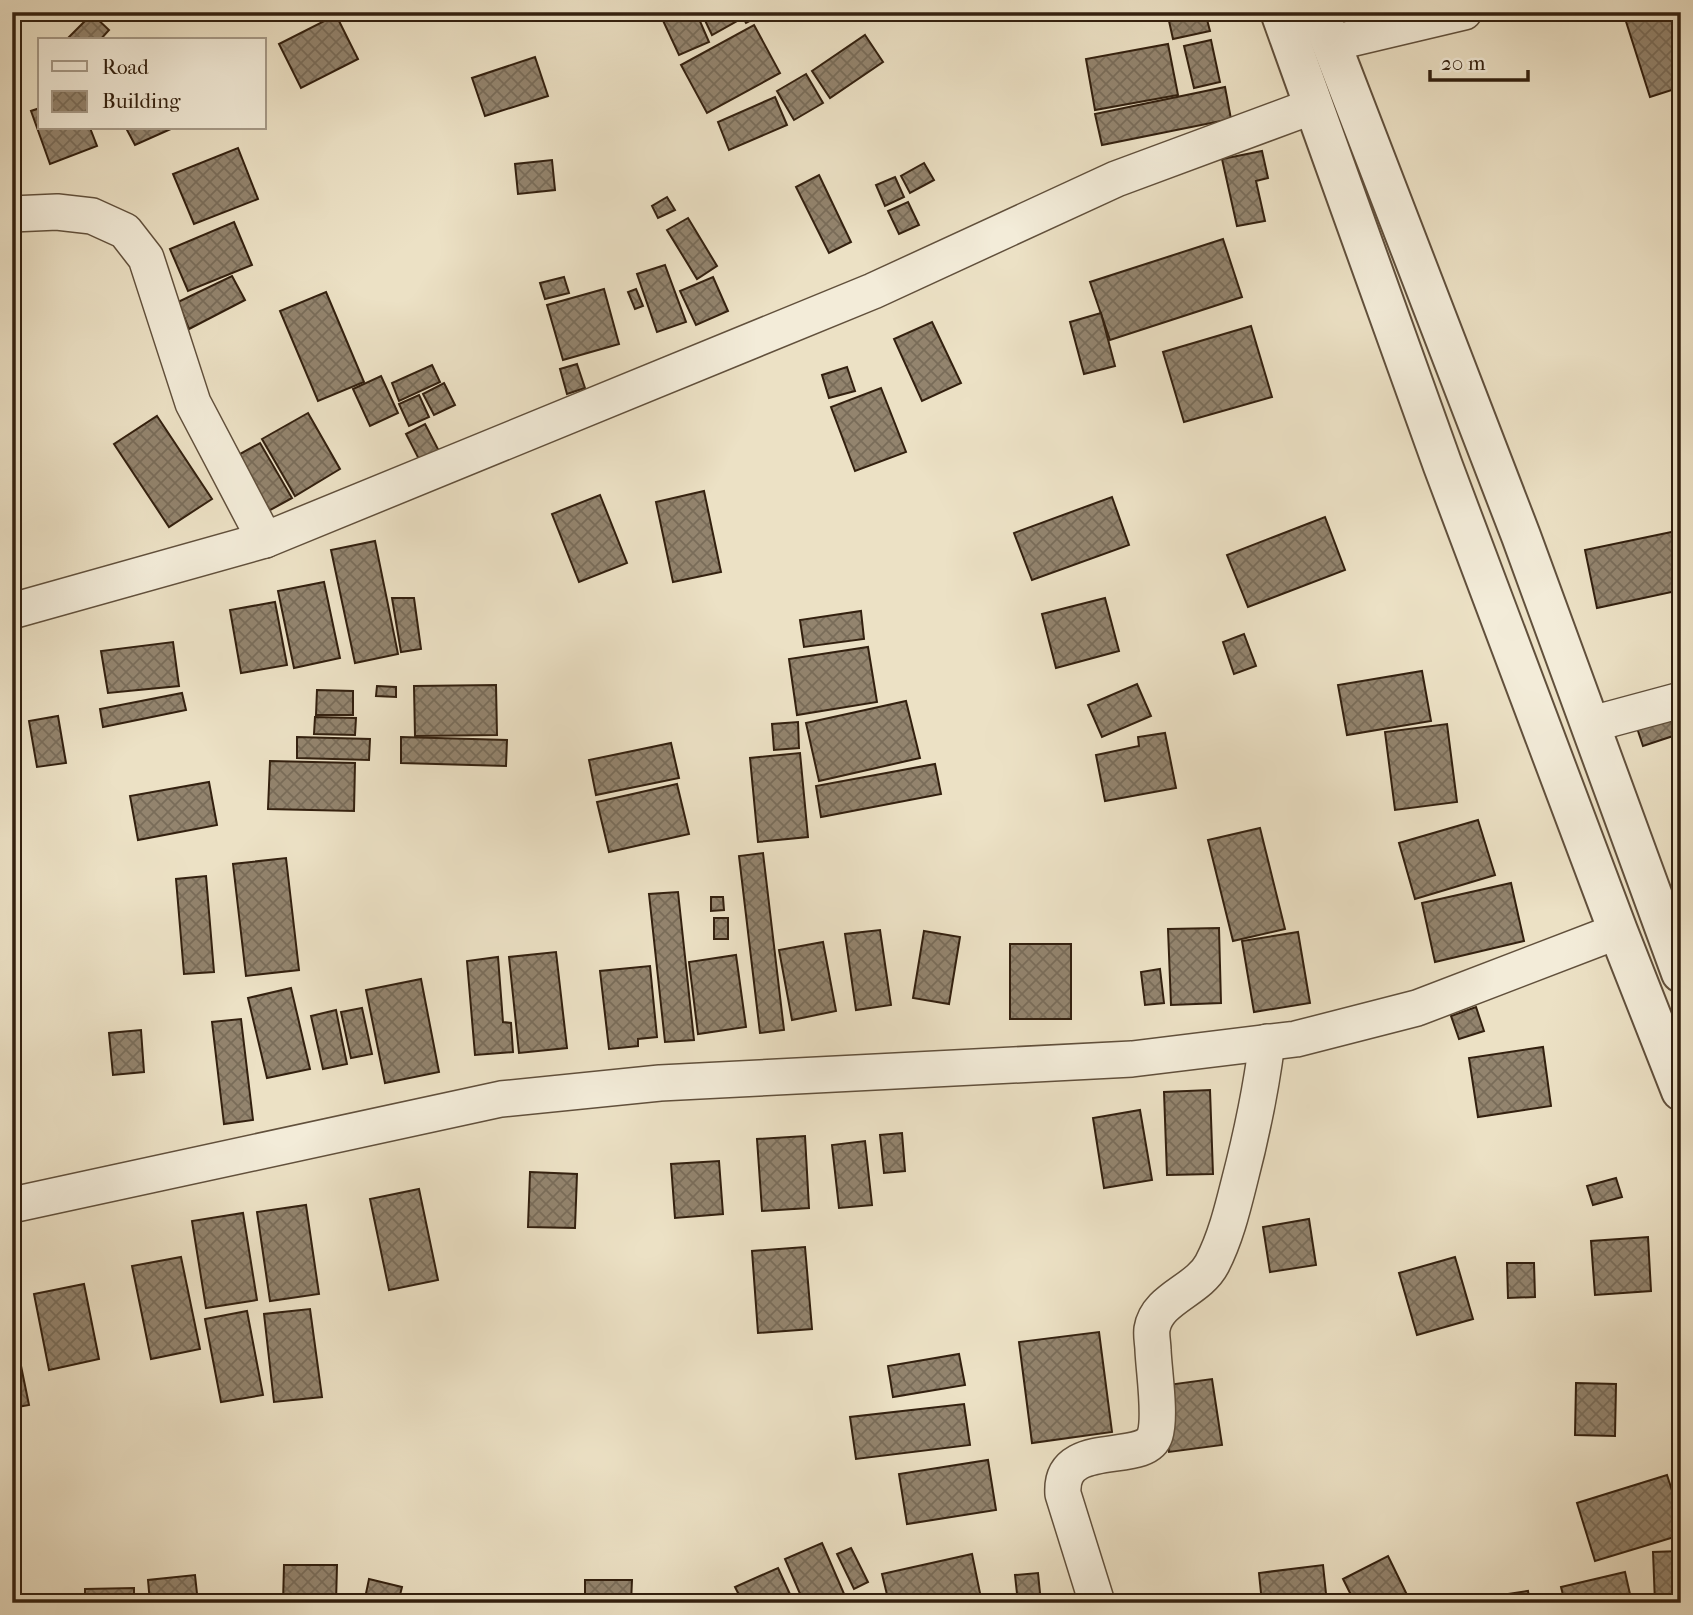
<svg xmlns="http://www.w3.org/2000/svg" width="1693" height="1615" font-family="'IM FELL French Canon',serif">
<style>
.building{fill:url(#building-cross-hatch);stroke:#33200f;stroke-width:2}
.lines{fill:none;stroke-linecap:round;stroke-linejoin:round}
.minor-casing{stroke:#61503c;stroke-width:38}
.tertiary-casing{stroke:#61503c;stroke-width:42}
.minor{stroke:#f3ecd9;stroke-width:35}
.tertiary{stroke:#f3ecd9;stroke-width:38}
</style>
<defs>
<pattern id="building-cross-hatch" width="8" height="8" patternUnits="userSpaceOnUse" patternTransform="scale(1.75)"><rect width="8" height="8" fill="#93846e"/><path d="M0 0l8 8M0 8l8-8" fill="none" stroke="#796c59"/></pattern>
</defs>
<rect width="100%" height="100%" fill="#ece1c5"/>
<filter id="stains"><feTurbulence type="fractalNoise" baseFrequency=".00286" numOctaves="4"/><feColorMatrix values="0 0 0 0 .2 0 0 0 0 .09 0 0 0 0 .02 0 0 0 .5 -.17"/></filter>
<radialGradient id="worn" r=".72"><stop offset=".6" stop-color="#630" stop-opacity="0"/><stop offset="1" stop-color="#630" stop-opacity=".3"/></radialGradient>
<g class="building">
<path d="M 659,12 L 696,12 L 709,42 L 679,55 Z"/>
<path d="M 701,12 L 733,12 L 737,21 L 712,35 Z"/>
<path d="M 740,12 L 767,12 L 746,23 Z"/>
<path d="M 1167,12 L 1205,12 L 1210,31 L 1173,39 Z"/>
<path d="M 1623,12 L 1681,12 L 1681,87 L 1650,97 Z"/>
<path d="M 92,14 L 109,30 L 100,40 L 72,40 L 69,37 Z"/>
<path d="M 336,15 L 358,59 L 301,88 L 279,44 Z"/>
<path d="M 754,25 L 780,73 L 707,113 L 681,65 Z"/>
<path d="M 865,35 L 883,62 L 830,98 L 812,71 Z"/>
<path d="M 1211,40 L 1220,82 L 1194,88 L 1184,46 Z"/>
<path d="M 1168,44 L 1178,95 L 1095,110 L 1086,59 Z"/>
<path d="M 535,57 L 548,96 L 485,116 L 472,78 Z"/>
<path d="M 806,74 L 823,103 L 794,120 L 777,91 Z"/>
<path d="M 1225,87 L 1231,119 L 1102,145 L 1095,114 Z"/>
<path d="M 775,97 L 787,125 L 729,150 L 718,122 Z"/>
<path d="M 40,108 L 40,128 L 90,128 L 97,146 L 50,164 L 31,111 Z"/>
<path d="M 126,128 L 173,128 L 135,145 Z"/>
<path d="M 238,148 L 258,199 L 194,224 L 173,174 Z"/>
<path d="M 1262,151 L 1268,178 L 1256,181 L 1265,221 L 1237,226 L 1222,159 Z"/>
<path d="M 552,160 L 555,190 L 518,194 L 515,164 Z"/>
<path d="M 924,163 L 934,180 L 910,193 L 901,176 Z"/>
<path d="M 819,175 L 851,242 L 829,253 L 796,187 Z"/>
<path d="M 895,177 L 904,197 L 885,206 L 876,185 Z"/>
<path d="M 667,197 L 675,210 L 658,218 L 652,206 Z"/>
<path d="M 908,202 L 919,225 L 899,234 L 888,211 Z"/>
<path d="M 688,218 L 717,266 L 697,279 L 667,230 Z"/>
<path d="M 234,222 L 252,265 L 188,291 L 170,249 Z"/>
<path d="M 1223,239 L 1242,297 L 1110,340 L 1090,282 Z"/>
<path d="M 665,265 L 686,322 L 657,332 L 637,274 Z"/>
<path d="M 232,276 L 245,300 L 189,329 L 178,302 Z"/>
<path d="M 564,277 L 569,293 L 545,299 L 540,283 Z"/>
<path d="M 713,277 L 728,311 L 696,325 L 680,291 Z"/>
<path d="M 604,289 L 619,344 L 563,360 L 547,305 Z"/>
<path d="M 636,289 L 643,306 L 635,309 L 628,292 Z"/>
<path d="M 326,292 L 364,382 L 318,401 L 280,311 Z"/>
<path d="M 1101,313 L 1115,366 L 1084,374 L 1070,322 Z"/>
<path d="M 932,322 L 961,383 L 922,401 L 894,339 Z"/>
<path d="M 1251,326 L 1272,397 L 1184,422 L 1163,352 Z"/>
<path d="M 577,364 L 585,388 L 567,394 L 560,369 Z"/>
<path d="M 432,365 L 440,382 L 399,401 L 392,383 Z"/>
<path d="M 847,367 L 855,391 L 829,398 L 822,375 Z"/>
<path d="M 381,376 L 398,413 L 370,426 L 353,389 Z"/>
<path d="M 444,383 L 455,405 L 434,415 L 423,394 Z"/>
<path d="M 881,388 L 906,452 L 855,471 L 831,407 Z"/>
<path d="M 419,395 L 429,417 L 409,426 L 399,404 Z"/>
<path d="M 308,413 L 340,469 L 295,496 L 262,439 Z"/>
<path d="M 157,416 L 212,499 L 169,527 L 114,444 Z"/>
<path d="M 425,424 L 442,457 L 423,467 L 406,434 Z"/>
<path d="M 260,443 L 292,498 L 263,514 L 231,459 Z"/>
<path d="M 704,491 L 721,572 L 673,582 L 656,502 Z"/>
<path d="M 600,495 L 627,563 L 579,582 L 552,514 Z"/>
<path d="M 1112,497 L 1129,545 L 1032,580 L 1014,533 Z"/>
<path d="M 1325,517 L 1345,570 L 1248,607 L 1227,555 Z"/>
<path d="M 1681,530 L 1681,590 L 1597,608 L 1585,550 Z"/>
<path d="M 375,541 L 398,654 L 355,663 L 331,550 Z"/>
<path d="M 324,582 L 340,658 L 294,668 L 278,591 Z"/>
<path d="M 392,598 L 414,598 L 421,649 L 401,652 Z"/>
<path d="M 1105,598 L 1119,651 L 1056,668 L 1042,614 Z"/>
<path d="M 275,602 L 287,665 L 241,673 L 230,610 Z"/>
<path d="M 861,611 L 864,639 L 804,647 L 800,620 Z"/>
<path d="M 1244,634 L 1256,666 L 1234,674 L 1223,642 Z"/>
<path d="M 173,642 L 179,686 L 108,693 L 101,651 Z"/>
<path d="M 868,647 L 877,702 L 797,715 L 789,659 Z"/>
<path d="M 1422,671 L 1431,721 L 1347,735 L 1338,685 Z"/>
<path d="M 1137,684 L 1151,716 L 1102,737 L 1088,705 Z"/>
<path d="M 496,685 L 497,735 L 415,736 L 414,686 Z"/>
<path d="M 377,686 L 396,687 L 396,697 L 376,696 Z"/>
<path d="M 317,690 L 353,691 L 353,715 L 316,715 Z"/>
<path d="M 182,693 L 186,710 L 103,727 L 100,709 Z"/>
<path d="M 906,701 L 920,758 L 819,781 L 806,723 Z"/>
<path d="M 1672,713 L 1679,734 L 1643,746 L 1636,725 Z"/>
<path d="M 58,716 L 66,763 L 37,767 L 29,721 Z"/>
<path d="M 315,717 L 356,718 L 355,735 L 314,734 Z"/>
<path d="M 798,722 L 799,748 L 774,750 L 772,724 Z"/>
<path d="M 1447,724 L 1457,802 L 1395,810 L 1385,732 Z"/>
<path d="M 1165,733 L 1176,788 L 1105,801 L 1096,755 L 1139,746 L 1138,737 Z"/>
<path d="M 297,737 L 370,739 L 369,760 L 297,758 Z"/>
<path d="M 401,737 L 507,740 L 506,766 L 401,763 Z"/>
<path d="M 671,743 L 679,778 L 596,795 L 589,760 Z"/>
<path d="M 800,753 L 808,837 L 758,842 L 750,758 Z"/>
<path d="M 270,761 L 355,763 L 354,811 L 268,809 Z"/>
<path d="M 935,764 L 941,794 L 821,817 L 816,786 Z"/>
<path d="M 209,782 L 217,825 L 138,840 L 130,796 Z"/>
<path d="M 677,784 L 689,834 L 609,852 L 597,802 Z"/>
<path d="M 1478,820 L 1495,875 L 1415,899 L 1399,843 Z"/>
<path d="M 1260,828 L 1285,929 L 1233,941 L 1208,840 Z"/>
<path d="M 763,853 L 784,1030 L 760,1033 L 739,856 Z"/>
<path d="M 286,858 L 299,970 L 246,976 L 233,864 Z"/>
<path d="M 206,876 L 214,972 L 184,974 L 176,879 Z"/>
<path d="M 1511,883 L 1524,941 L 1435,962 L 1422,903 Z"/>
<path d="M 678,892 L 694,1040 L 665,1042 L 649,894 Z"/>
<path d="M 711,897 L 723,897 L 724,910 L 711,911 Z"/>
<rect x="714" y="918" width="14" height="21"/>
<path d="M 1219,928 L 1221,1003 L 1171,1005 L 1168,929 Z"/>
<path d="M 880,930 L 891,1005 L 856,1010 L 845,934 Z"/>
<path d="M 924,931 L 960,937 L 949,1004 L 913,998 Z"/>
<path d="M 1298,932 L 1310,1003 L 1254,1012 L 1242,941 Z"/>
<path d="M 823,942 L 836,1011 L 792,1020 L 779,950 Z"/>
<rect x="1010" y="944" width="61" height="75"/>
<path d="M 556,952 L 567,1048 L 519,1053 L 509,957 Z"/>
<path d="M 736,955 L 746,1027 L 698,1034 L 689,962 Z"/>
<path d="M 498,957 L 503,1022 L 511,1023 L 513,1052 L 475,1055 L 467,961 Z"/>
<path d="M 650,966 L 657,1037 L 638,1039 L 638,1046 L 609,1049 L 600,971 Z"/>
<path d="M 1160,969 L 1164,1003 L 1145,1005 L 1141,972 Z"/>
<path d="M 421,979 L 439,1072 L 385,1083 L 366,990 Z"/>
<path d="M 291,988 L 310,1069 L 267,1078 L 248,998 Z"/>
<path d="M 1476,1007 L 1484,1031 L 1459,1039 L 1451,1016 Z"/>
<path d="M 362,1008 L 372,1054 L 351,1058 L 341,1012 Z"/>
<path d="M 336,1010 L 347,1064 L 323,1069 L 311,1016 Z"/>
<path d="M 241,1019 L 253,1120 L 224,1124 L 212,1022 Z"/>
<path d="M 141,1030 L 144,1072 L 113,1075 L 109,1033 Z"/>
<path d="M 1543,1047 L 1551,1106 L 1478,1117 L 1469,1058 Z"/>
<path d="M 1210,1090 L 1213,1174 L 1167,1175 L 1164,1092 Z"/>
<path d="M 1140,1110 L 1152,1180 L 1104,1188 L 1093,1118 Z"/>
<path d="M 902,1133 L 905,1171 L 884,1173 L 880,1135 Z"/>
<path d="M 805,1136 L 809,1208 L 762,1211 L 757,1139 Z"/>
<path d="M 865,1141 L 872,1205 L 839,1208 L 832,1145 Z"/>
<path d="M 719,1161 L 723,1214 L 675,1218 L 671,1164 Z"/>
<path d="M 530,1172 L 577,1174 L 575,1228 L 528,1227 Z"/>
<path d="M 1616,1178 L 1622,1197 L 1593,1205 L 1587,1186 Z"/>
<path d="M 419,1189 L 438,1280 L 389,1290 L 370,1199 Z"/>
<path d="M 306,1205 L 319,1294 L 270,1301 L 257,1212 Z"/>
<path d="M 243,1213 L 257,1300 L 206,1308 L 192,1221 Z"/>
<path d="M 1309,1219 L 1316,1265 L 1270,1272 L 1263,1227 Z"/>
<path d="M 1648,1237 L 1651,1291 L 1595,1295 L 1591,1241 Z"/>
<path d="M 805,1247 L 812,1329 L 758,1333 L 752,1251 Z"/>
<path d="M 181,1257 L 200,1349 L 151,1359 L 132,1266 Z"/>
<path d="M 1455,1257 L 1473,1319 L 1417,1335 L 1399,1273 Z"/>
<path d="M 1507,1263 L 1534,1263 L 1535,1297 L 1508,1298 Z"/>
<path d="M 84,1284 L 99,1359 L 49,1370 L 34,1294 Z"/>
<path d="M 310,1309 L 322,1397 L 274,1402 L 264,1314 Z"/>
<path d="M 247,1311 L 263,1395 L 221,1402 L 205,1319 Z"/>
<path d="M 12,1322 L 29,1405 L 12,1408 Z"/>
<path d="M 1099,1332 L 1112,1432 L 1032,1443 L 1019,1342 Z"/>
<path d="M 959,1354 L 965,1385 L 893,1397 L 888,1366 Z"/>
<path d="M 1212,1379 L 1222,1445 L 1169,1452 L 1160,1386 Z"/>
<path d="M 1576,1383 L 1616,1384 L 1615,1436 L 1575,1435 Z"/>
<path d="M 964,1404 L 970,1445 L 856,1459 L 850,1417 Z"/>
<path d="M 988,1460 L 996,1510 L 907,1524 L 899,1474 Z"/>
<path d="M 1667,1475 L 1681,1518 L 1681,1535 L 1595,1561 L 1577,1503 Z"/>
<path d="M 822,1543 L 848,1603 L 804,1603 L 785,1559 Z"/>
<path d="M 851,1548 L 868,1582 L 854,1589 L 837,1554 Z"/>
<path d="M 1681,1551 L 1681,1603 L 1655,1603 L 1653,1552 Z"/>
<path d="M 972,1554 L 982,1603 L 889,1603 L 882,1574 Z"/>
<path d="M 1388,1556 L 1411,1603 L 1355,1603 L 1343,1579 Z"/>
<path d="M 284,1565 L 337,1565 L 336,1603 L 283,1603 Z"/>
<path d="M 1323,1565 L 1327,1603 L 1262,1603 L 1259,1573 Z"/>
<path d="M 778,1568 L 794,1603 L 743,1603 L 735,1587 Z"/>
<path d="M 1625,1572 L 1632,1603 L 1565,1603 L 1561,1587 Z"/>
<path d="M 1038,1573 L 1041,1603 L 1018,1603 L 1015,1575 Z"/>
<path d="M 195,1575 L 198,1603 L 150,1603 L 148,1580 Z"/>
<path d="M 369,1579 L 402,1587 L 398,1603 L 364,1603 Z"/>
<path d="M 585,1580 L 632,1580 L 631,1603 L 585,1603 Z"/>
<path d="M 134,1588 L 134,1603 L 85,1603 L 85,1589 Z"/>
<path d="M 1528,1591 L 1530,1603 L 1461,1603 L 1461,1601 Z"/>
<path d="M 1219,1598 L 1219,1603 L 1174,1603 L 1174,1602 Z"/>
</g>
<g class="lines">
<g class="minor-casing">
<g id="minor">
<path d="M 1333,43 L 1464,12"/>
<path d="M 12,214 L 57,212 L 92,216 L 125,231 L 146,258 L 193,403 L 265,540"/>
<path d="M 12,611 L 265,540 L 873,291 L 1116,179 L 1313,106"/>
<path d="M 1592,724 L 1681,700"/>
<path d="M 12,1205 L 501,1099 L 660,1083 L 1132,1059 L 1296,1039 L 1417,1008 L 1618,931"/>
<path d="M 1097,1603 L 1063,1494 C 1059,1436 1145,1467 1155,1435 C 1161,1416 1154,1372 1153,1350 C 1153,1344 1151,1336 1152,1329 C 1157,1298 1198,1291 1212,1264 C 1225,1239 1232,1211 1239,1183 C 1251,1137 1261,1090 1267,1042"/>
</g>
</g>
<g class="tertiary-casing">
<g id="tertiary">
<path d="M 1280,12 L 1443,466 L 1618,931 L 1681,1091"/>
<path d="M 1319,12 L 1521,536 L 1681,973"/>
</g>
</g>
<use href="#minor" class="minor"/>
<use href="#tertiary" class="tertiary"/>
</g>
<rect width="1693" height="1615" fill="none" stroke="#ece1c5" stroke-width="42"/>
<rect x="14" y="14" width="1665" height="1587" fill="none" stroke="#33200f" stroke-width="3.5"/>
<rect x="21" y="21" width="1651" height="1573" fill="none" stroke="#33200f" stroke-width="2"/>
<rect x="38" y="38" width="228" height="91" fill="#f3ecd9" stroke="#a69a88" stroke-width="2"/>
<rect x="52" y="61" width="35" height="10" fill="#f3ecd9" stroke="#a69a88" stroke-width="2"/>
<text x="102" y="74" font-size="21" fill="#33200f">Road</text>
<rect x="52" y="91" width="35" height="21" fill="url(#building-cross-hatch)" stroke="#a69a88" stroke-width="2"/>
<text x="102" y="108" font-size="21" fill="#33200f">Building</text>
<path d="M1430 70v10h98v-10" fill="none" stroke="#33200f" stroke-width="3.5"/>
<text x="1441" y="70" font-size="21" fill="#33200f" stroke="#f3ecd9" stroke-width="5" paint-order="stroke">20 m</text>
<rect width="100%" height="100%" filter="url(#stains)"/>
<rect width="100%" height="100%" fill="url(#worn)"/>
</svg>
